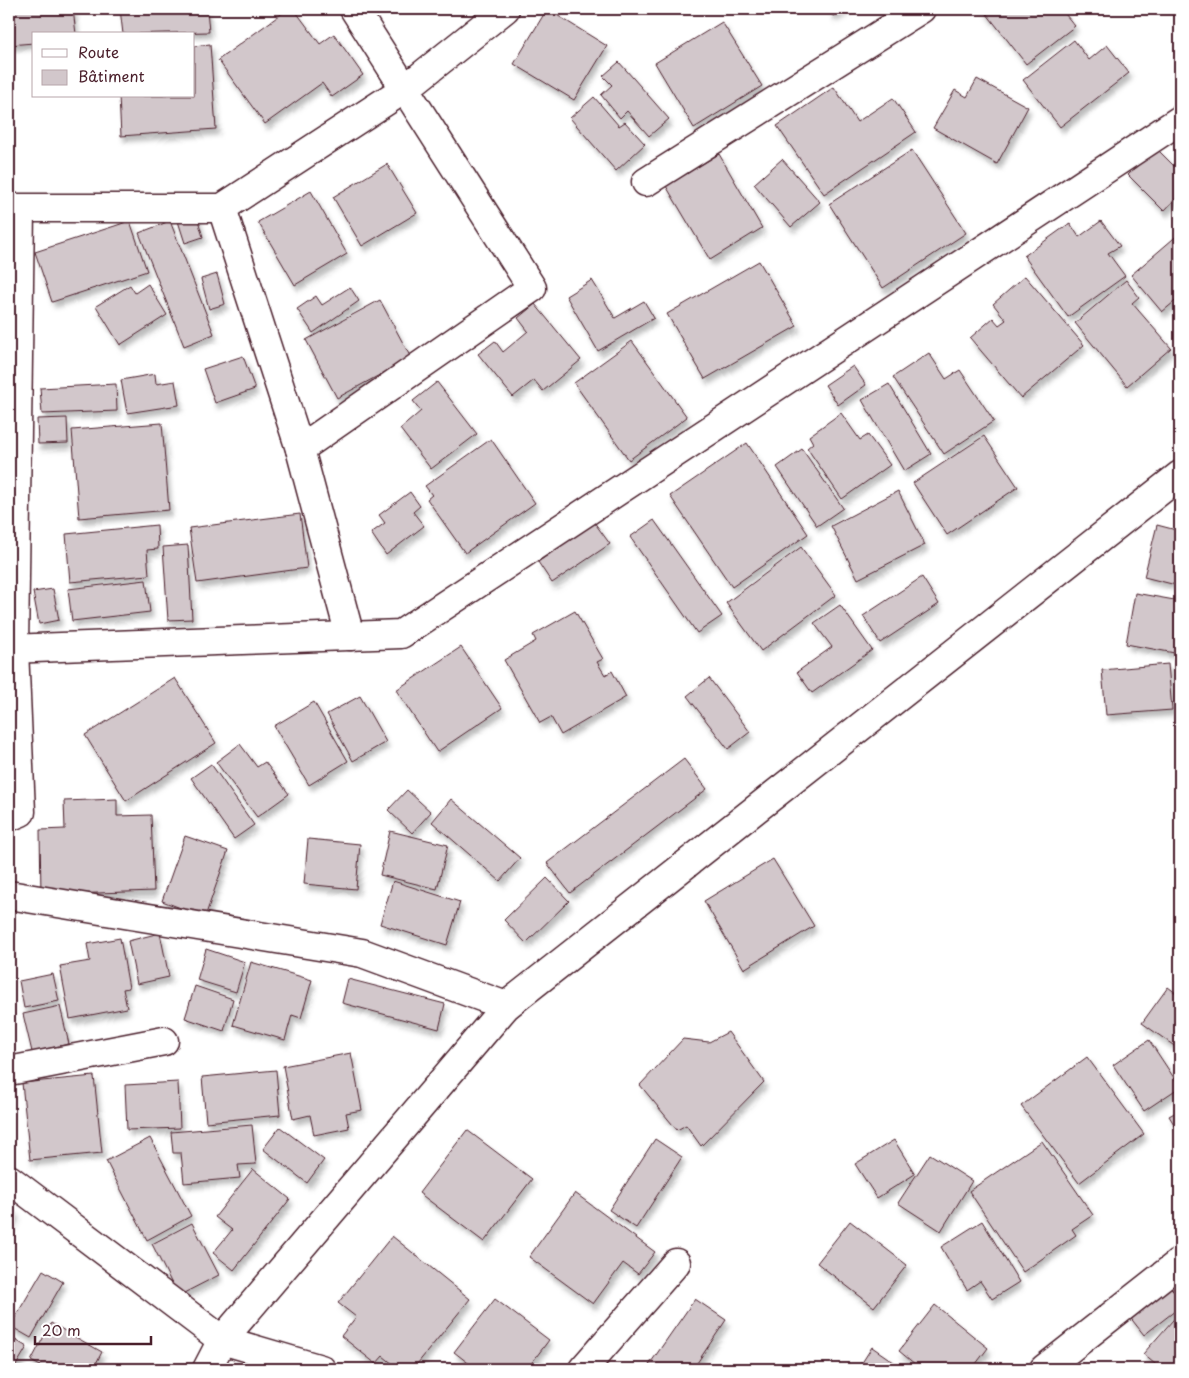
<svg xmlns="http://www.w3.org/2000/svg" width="1189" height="1378" font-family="'Playpen Sans',sans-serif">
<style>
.building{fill:#d2c7cb;stroke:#4a1f2b;filter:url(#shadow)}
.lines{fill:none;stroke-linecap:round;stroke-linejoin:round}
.minor-casing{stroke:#4a1f2b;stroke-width:31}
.minor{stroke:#fff;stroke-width:28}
</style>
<defs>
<filter id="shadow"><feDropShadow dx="3" dy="5.5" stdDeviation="2.5" flood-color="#0004"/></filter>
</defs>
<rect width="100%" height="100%" fill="#fff"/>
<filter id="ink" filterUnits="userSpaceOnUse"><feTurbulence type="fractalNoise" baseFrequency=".02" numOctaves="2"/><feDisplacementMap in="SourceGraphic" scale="10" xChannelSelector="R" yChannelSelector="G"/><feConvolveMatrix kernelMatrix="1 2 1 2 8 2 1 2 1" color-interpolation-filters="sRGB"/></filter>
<g filter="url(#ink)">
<g class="building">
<path d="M 9,9 L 73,9 L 76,34 L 34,34 L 34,43 L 9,45 Z"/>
<path d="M 120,9 L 207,9 L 209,32 L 123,34 Z"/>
<path d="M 288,9 L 294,9 L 320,44 L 334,34 L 363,75 L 332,97 L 322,83 L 265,124 L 218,60 Z"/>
<path d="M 547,9 L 607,46 L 574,100 L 514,64 Z"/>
<path d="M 829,9 L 846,9 L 833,16 Z"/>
<path d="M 983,9 L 1061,9 L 1075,26 L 1026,64 Z"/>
<path d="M 722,22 L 762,86 L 694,128 L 655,63 Z"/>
<path d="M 1074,40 L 1089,60 L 1107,45 L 1129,73 L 1060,127 L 1023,80 Z"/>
<path d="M 210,44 L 216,129 L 121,136 L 119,96 L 194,96 L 194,46 Z"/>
<path d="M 619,62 L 669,119 L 649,136 L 627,111 L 620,118 L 601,95 L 612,85 L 603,76 Z"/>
<path d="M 977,79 L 1028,107 L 997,164 L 933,128 L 955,90 L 967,97 Z"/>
<path d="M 834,87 L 857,122 L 893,98 L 916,132 L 824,194 L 777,126 Z"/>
<path d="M 594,97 L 619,126 L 625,122 L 645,144 L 616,171 L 570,118 Z"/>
<path d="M 1156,148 L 1180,172 L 1180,194 L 1164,211 L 1128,175 Z"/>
<path d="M 912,150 L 966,233 L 883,288 L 829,204 Z"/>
<path d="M 719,154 L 762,228 L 710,260 L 666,186 Z"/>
<path d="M 782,159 L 820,202 L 791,227 L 754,184 Z"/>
<path d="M 387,164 L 417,213 L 362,246 L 333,197 Z"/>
<path d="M 311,191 L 347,254 L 295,285 L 258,222 Z"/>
<path d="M 196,213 L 203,237 L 185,243 L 177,218 Z"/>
<path d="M 130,221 L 147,271 L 52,302 L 35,252 Z"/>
<path d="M 170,221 L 214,334 L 184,346 L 139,233 Z"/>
<path d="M 1101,221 L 1120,246 L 1108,253 L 1125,276 L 1068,317 L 1024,256 L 1070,223 L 1079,237 Z"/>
<path d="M 1180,233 L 1180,297 L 1162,312 L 1131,275 Z"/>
<path d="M 759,261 L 797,326 L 705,379 L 667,314 Z"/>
<path d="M 217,274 L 225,304 L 209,309 L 201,279 Z"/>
<path d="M 1025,276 L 1084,345 L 1021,398 L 970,338 L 993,318 L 999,325 L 1006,320 L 993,304 Z"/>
<path d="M 592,280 L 615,318 L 644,301 L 654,318 L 598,351 L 566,296 Z"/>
<path d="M 1126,280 L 1139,297 L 1132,303 L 1171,348 L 1127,386 L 1075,323 Z"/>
<path d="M 148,284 L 167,315 L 120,345 L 96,306 L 130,285 L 135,293 Z"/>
<path d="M 350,287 L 359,301 L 313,333 L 297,309 L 316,296 L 322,305 Z"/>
<path d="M 380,300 L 411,358 L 337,398 L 306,340 Z"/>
<path d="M 535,304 L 581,360 L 543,391 L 534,380 L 513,397 L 478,354 L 495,341 L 503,352 L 528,331 L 518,318 Z"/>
<path d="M 632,341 L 687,417 L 629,460 L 574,383 Z"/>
<path d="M 929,353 L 946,379 L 960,370 L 994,421 L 944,454 L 893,377 Z"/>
<path d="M 243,356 L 255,389 L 215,403 L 203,369 Z"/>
<path d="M 853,366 L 866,385 L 838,405 L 825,385 Z"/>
<path d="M 155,374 L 156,384 L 175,381 L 179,405 L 127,413 L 121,380 Z"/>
<path d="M 437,382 L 477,434 L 431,469 L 400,429 L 421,411 L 413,401 Z"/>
<path d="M 116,384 L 117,411 L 42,414 L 40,388 Z"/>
<path d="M 889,384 L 931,454 L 904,471 L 862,400 Z"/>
<path d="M 841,413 L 860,440 L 868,435 L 890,465 L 842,499 L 807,448 L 813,443 L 809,436 Z"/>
<path d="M 67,418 L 68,443 L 38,444 L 37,419 Z"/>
<path d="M 162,423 L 169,510 L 79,518 L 72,430 Z"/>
<path d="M 984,436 L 1018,487 L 947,535 L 913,483 Z"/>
<path d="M 491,439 L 535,503 L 465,553 L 427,499 L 432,495 L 425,486 Z"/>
<path d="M 747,443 L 808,534 L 732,587 L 670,496 Z"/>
<path d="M 802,449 L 843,508 L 817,526 L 777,467 Z"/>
<path d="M 898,491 L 925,545 L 858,579 L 831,526 Z"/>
<path d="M 410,492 L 420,506 L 413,512 L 424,526 L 386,555 L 371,533 L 385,523 L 379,515 Z"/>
<path d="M 300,514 L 307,568 L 197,583 L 189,528 Z"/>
<path d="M 654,520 L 722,616 L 697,633 L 630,537 Z"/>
<path d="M 594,522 L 610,544 L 552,583 L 538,562 Z"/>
<path d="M 157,525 L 158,549 L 147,550 L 149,575 L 70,582 L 66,534 Z"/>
<path d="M 1157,525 L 1180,531 L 1180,586 L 1144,577 Z"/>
<path d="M 188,545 L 192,619 L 168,620 L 163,547 Z"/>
<path d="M 801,547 L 836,595 L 761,651 L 726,603 Z"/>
<path d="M 922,577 L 939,604 L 880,643 L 863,616 Z"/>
<path d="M 146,580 L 150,612 L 72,621 L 68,589 Z"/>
<path d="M 53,589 L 59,620 L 39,624 L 33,592 Z"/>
<path d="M 1135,593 L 1180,601 L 1180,654 L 1126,644 Z"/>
<path d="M 840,605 L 872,650 L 812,693 L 797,672 L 832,647 L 814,623 Z"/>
<path d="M 575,611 L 603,659 L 597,662 L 605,675 L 612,671 L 626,697 L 561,735 L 551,717 L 540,723 L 504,660 L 536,641 L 533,635 Z"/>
<path d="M 461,647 L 502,708 L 437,752 L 396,690 Z"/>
<path d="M 1168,664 L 1172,710 L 1106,715 L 1102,670 Z"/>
<path d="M 175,678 L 216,743 L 126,801 L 85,735 Z"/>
<path d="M 709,678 L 750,732 L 728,749 L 687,696 Z"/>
<path d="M 360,696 L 386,742 L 353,761 L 327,714 Z"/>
<path d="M 314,702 L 348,761 L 309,785 L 274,726 Z"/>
<path d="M 240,744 L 257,767 L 265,762 L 289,794 L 257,817 L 216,762 Z"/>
<path d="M 684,759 L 707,789 L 570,893 L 547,863 Z"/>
<path d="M 211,764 L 254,825 L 234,839 L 191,778 Z"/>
<path d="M 407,790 L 431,812 L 412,833 L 388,810 Z"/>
<path d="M 117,799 L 117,816 L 151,815 L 154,891 L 41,895 L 40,830 L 65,829 L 64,801 Z"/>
<path d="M 451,799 L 520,858 L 500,881 L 432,822 Z"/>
<path d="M 390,831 L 448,845 L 437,889 L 380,875 Z"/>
<path d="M 185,836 L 228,851 L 205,917 L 162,901 Z"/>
<path d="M 308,839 L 360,844 L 356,889 L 304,884 Z"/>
<path d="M 773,859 L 814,926 L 744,969 L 704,901 Z"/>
<path d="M 547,878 L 569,901 L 526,943 L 504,920 Z"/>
<path d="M 393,881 L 460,902 L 447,945 L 380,924 Z"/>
<path d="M 160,933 L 169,977 L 137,984 L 128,941 Z"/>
<path d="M 120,938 L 129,988 L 123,989 L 127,1008 L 70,1019 L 60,966 L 90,961 L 87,944 Z"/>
<path d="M 206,949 L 245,962 L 236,992 L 197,980 Z"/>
<path d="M 251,962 L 312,980 L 301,1018 L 292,1015 L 285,1040 L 233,1025 Z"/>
<path d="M 53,974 L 59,1001 L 24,1008 L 19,981 Z"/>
<path d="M 348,979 L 445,1004 L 439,1029 L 342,1003 Z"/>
<path d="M 195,986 L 233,999 L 224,1031 L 185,1018 Z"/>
<path d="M 1168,987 L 1180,996 L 1180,1050 L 1142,1023 Z"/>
<path d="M 60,1006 L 69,1044 L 32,1052 L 23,1014 Z"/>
<path d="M 728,1032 L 764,1082 L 701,1146 L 686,1125 L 677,1130 L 640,1085 L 683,1039 L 709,1042 Z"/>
<path d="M 1149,1040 L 1180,1087 L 1144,1111 L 1113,1065 Z"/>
<path d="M 351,1053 L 362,1110 L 346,1113 L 349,1128 L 314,1135 L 310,1115 L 293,1119 L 283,1066 Z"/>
<path d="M 1087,1057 L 1144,1134 L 1079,1183 L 1021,1106 Z"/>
<path d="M 276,1070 L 280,1115 L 206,1122 L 202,1077 Z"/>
<path d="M 94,1076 L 102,1153 L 30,1160 L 22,1083 Z"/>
<path d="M 178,1082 L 180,1128 L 127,1130 L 125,1085 Z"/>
<path d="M 1180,1110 L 1180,1134 L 1169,1116 Z"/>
<path d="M 252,1125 L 256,1164 L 238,1165 L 240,1178 L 184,1183 L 181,1153 L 173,1153 L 171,1132 Z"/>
<path d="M 280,1127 L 324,1160 L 307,1183 L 263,1149 Z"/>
<path d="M 467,1130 L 532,1179 L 484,1242 L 419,1193 Z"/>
<path d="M 150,1138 L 191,1216 L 147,1240 L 106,1161 Z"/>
<path d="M 655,1139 L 682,1157 L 636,1228 L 609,1210 Z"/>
<path d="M 894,1140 L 915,1174 L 877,1198 L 855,1164 Z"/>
<path d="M 1042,1141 L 1093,1215 L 1072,1229 L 1076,1235 L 1023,1272 L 969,1191 Z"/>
<path d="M 930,1154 L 972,1181 L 941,1231 L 898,1203 Z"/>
<path d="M 253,1169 L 290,1199 L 234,1270 L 213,1253 L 232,1230 L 215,1217 Z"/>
<path d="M 575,1193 L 655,1252 L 638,1274 L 623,1263 L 593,1304 L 529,1257 Z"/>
<path d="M 9,1208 L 16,1213 L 9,1226 Z"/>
<path d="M 850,1221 L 907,1265 L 874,1307 L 817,1263 Z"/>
<path d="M 982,1221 L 1019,1282 L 992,1299 L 980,1281 L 967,1290 L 941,1247 Z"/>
<path d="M 192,1223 L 219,1275 L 178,1296 L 152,1244 Z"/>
<path d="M 392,1236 L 470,1299 L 413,1369 L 399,1369 L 383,1356 L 376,1364 L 341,1336 L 356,1317 L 338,1303 Z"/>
<path d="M 43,1270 L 63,1282 L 31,1338 L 10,1326 Z"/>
<path d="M 1169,1285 L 1180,1299 L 1180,1307 L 1144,1335 L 1129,1316 Z"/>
<path d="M 495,1299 L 549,1340 L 527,1369 L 476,1369 L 454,1352 Z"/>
<path d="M 695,1299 L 726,1320 L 693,1369 L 655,1369 L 649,1365 Z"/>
<path d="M 935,1305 L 988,1348 L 972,1369 L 921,1369 L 899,1351 Z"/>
<path d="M 1180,1312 L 1180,1369 L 1161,1369 L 1143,1354 Z"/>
<path d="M 51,1323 L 102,1352 L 93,1369 L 46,1369 L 31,1361 Z"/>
<path d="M 9,1336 L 27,1347 L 14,1369 L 9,1369 Z"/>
<path d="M 872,1347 L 904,1369 L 858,1369 Z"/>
</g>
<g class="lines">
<g class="minor-casing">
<g id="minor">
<path d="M 646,182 L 921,9"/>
<path d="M 9,208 L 222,208 L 406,88 L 505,9"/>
<path d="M 222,208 L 300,449 L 350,636"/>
<path d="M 300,449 L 532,288 L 354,9"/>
<path d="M 9,649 L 401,634 L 1180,120"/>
<path d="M 9,817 L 21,812 L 14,649 L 20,209"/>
<path d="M 9,895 L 362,953 L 506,1006"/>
<path d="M 9,1071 L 164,1041"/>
<path d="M 9,1179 L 222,1340 L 321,1369"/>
<path d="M 207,1369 L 222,1340 L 506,1006 L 1180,475"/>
<path d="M 583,1369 L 676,1263"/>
<path d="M 1044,1369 L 1180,1262"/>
</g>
</g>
<use href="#minor" class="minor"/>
</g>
</g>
<rect width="1189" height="1378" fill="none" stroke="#fff" stroke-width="30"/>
<rect x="15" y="15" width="1159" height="1348" fill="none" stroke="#4a1f2b" stroke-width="2" filter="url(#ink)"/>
<rect x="32" y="32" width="162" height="65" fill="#ffffff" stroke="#b7a5aa"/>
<rect x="42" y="49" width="25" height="8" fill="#ffffff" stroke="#b7a5aa"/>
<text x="78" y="58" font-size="15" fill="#4a1f2b">Route</text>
<rect x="42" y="70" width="25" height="15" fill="#d2c7cb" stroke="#b7a5aa"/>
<text x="78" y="82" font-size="15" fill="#4a1f2b">Bâtiment</text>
<path d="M35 1336v8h116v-8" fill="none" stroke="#4a1f2b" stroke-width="2.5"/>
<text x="42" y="1336" font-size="15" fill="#4a1f2b" stroke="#ffffff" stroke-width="4" paint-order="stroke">20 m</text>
</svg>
